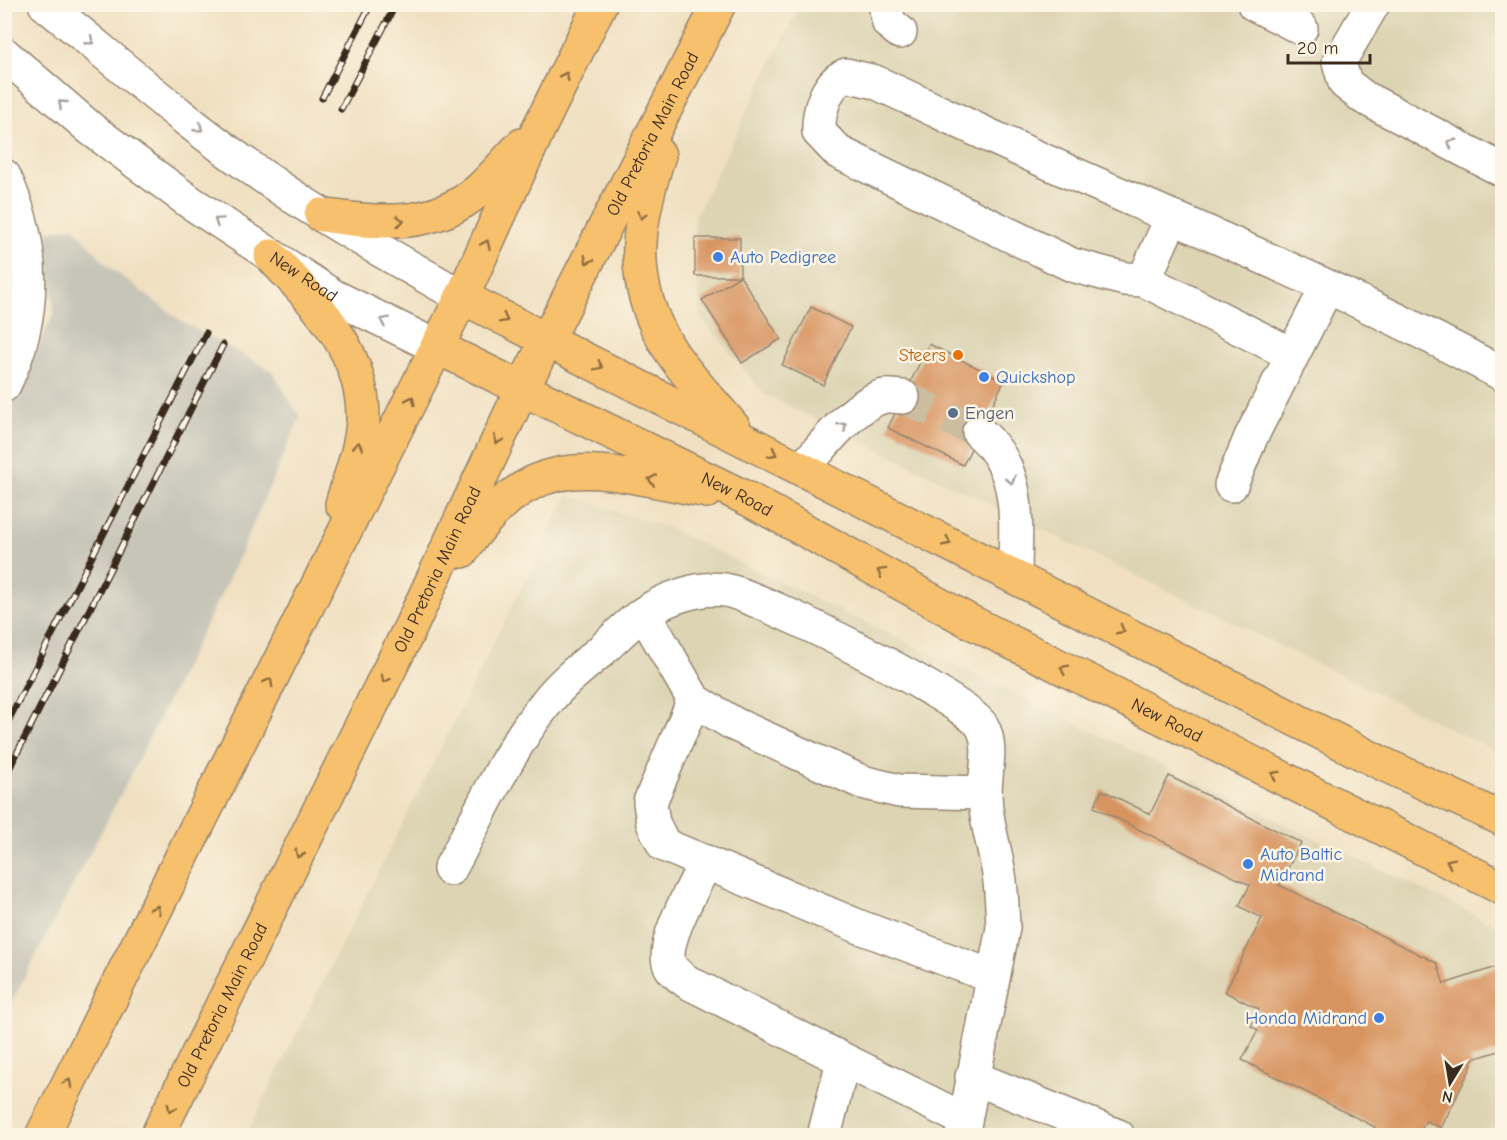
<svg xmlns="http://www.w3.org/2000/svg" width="1507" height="1140" font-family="'Comic Neue',sans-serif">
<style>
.built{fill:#ddd4b4}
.industrial{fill:#c6c5b8}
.building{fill:#d89460}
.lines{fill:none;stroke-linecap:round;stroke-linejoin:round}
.minor-tunnel{stroke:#ccbca0;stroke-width:33;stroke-dasharray:33 16;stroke-linecap:butt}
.minor-casing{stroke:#968570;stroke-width:36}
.major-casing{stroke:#968570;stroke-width:36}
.minor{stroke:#fff;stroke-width:33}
.major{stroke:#f7c06c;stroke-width:33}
.rail-casing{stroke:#3b2a1e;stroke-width:7}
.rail{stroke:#fcf5e5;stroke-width:4.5;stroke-dasharray:14;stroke-linecap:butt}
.oneway{stroke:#a79f9a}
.oneway2{stroke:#906e41}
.shop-dot{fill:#3f7fe0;stroke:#fcf5e5;stroke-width:2}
.food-dot{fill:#e8710a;stroke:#fcf5e5;stroke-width:2}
.service-dot{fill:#5c6f8a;stroke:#fcf5e5;stroke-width:2}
.labels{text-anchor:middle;stroke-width:5;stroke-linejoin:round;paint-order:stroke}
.street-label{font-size:18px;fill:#3b2a1e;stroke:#fcf5e5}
.shop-label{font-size:18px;fill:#366cbe;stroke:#fcf5e5;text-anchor:start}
.food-label{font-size:18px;fill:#c56008;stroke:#fcf5e5;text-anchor:end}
.service-label{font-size:18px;fill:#4e5e75;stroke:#fcf5e5;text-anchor:start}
</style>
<rect width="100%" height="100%" fill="#fcf5e5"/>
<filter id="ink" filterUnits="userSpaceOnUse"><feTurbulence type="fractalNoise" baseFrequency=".0167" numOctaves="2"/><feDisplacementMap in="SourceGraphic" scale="12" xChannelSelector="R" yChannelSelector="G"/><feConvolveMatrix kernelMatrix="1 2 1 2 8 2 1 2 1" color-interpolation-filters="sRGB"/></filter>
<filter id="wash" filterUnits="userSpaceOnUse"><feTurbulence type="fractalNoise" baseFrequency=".008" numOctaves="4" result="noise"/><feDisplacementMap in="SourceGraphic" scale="24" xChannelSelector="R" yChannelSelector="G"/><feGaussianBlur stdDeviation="1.35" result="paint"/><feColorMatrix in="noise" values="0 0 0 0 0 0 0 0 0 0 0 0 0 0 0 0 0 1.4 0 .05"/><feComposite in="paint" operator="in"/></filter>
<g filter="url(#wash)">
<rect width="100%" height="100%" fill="#f0e0c1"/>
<g class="built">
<path d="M 800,5 L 1502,5 L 1502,754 L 764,394 L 700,316 L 694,219 Z"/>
<path d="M 568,495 L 668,528 L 1502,928 L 1502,1135 L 245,1136 Z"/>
</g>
<path class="industrial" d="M 74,227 L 108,266 L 181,321 L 272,371 L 300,417 L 234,568 L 121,794 L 5,1014 L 5,414 L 54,314 L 48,232 Z"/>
<g id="blocks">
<g class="building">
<path d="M 695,238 L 740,238 L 740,276 L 781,339 L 742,363 L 702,300 L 740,276 L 695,276 Z"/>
<path d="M 811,307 L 851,327 L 823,385 L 782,365 Z"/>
<path d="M 929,344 L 1004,381 L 963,465 L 888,428 Z"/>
<path d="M 1169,776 L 1301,843 L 1279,885 L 1437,963 L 1444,984 L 1502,965 L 1502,1050 L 1470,1060 L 1472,1065 L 1441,1128 L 1426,1121 L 1418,1136 L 1379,1136 L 1373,1132 L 1375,1127 L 1242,1060 L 1258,1030 L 1251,1026 L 1259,1009 L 1225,992 L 1262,918 L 1239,906 L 1250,885 L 1094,807 L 1102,790 L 1150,814 Z"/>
</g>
</g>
</g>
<g filter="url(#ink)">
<use href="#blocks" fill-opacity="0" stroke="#968570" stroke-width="1.5"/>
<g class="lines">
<path class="minor-tunnel" d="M 903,397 L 979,432"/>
<g class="minor-casing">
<g id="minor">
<path d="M 45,4 C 118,63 189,126 267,179 C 329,222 396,259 462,297"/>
<path d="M 885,4 L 889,23 L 900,32"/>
<path d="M 1254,4 L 1301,28"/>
<path d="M 1373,4 L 1339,62 L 1345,83 L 1363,97 L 1502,170"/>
<path id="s1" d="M 4,54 L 91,129 L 190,202 L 333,296 L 437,347"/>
<path d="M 4,176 C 36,245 38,316 4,385"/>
<path d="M 1144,280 L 1172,217"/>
<path d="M 1291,354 L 1144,280 L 1125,279 L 1072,265 L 838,152 L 819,132 C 818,112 826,83 846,75 L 875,82 C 938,111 1001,142 1065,170 C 1212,235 1361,297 1502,374"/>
<path d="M 979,432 C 1024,471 1015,522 1015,576"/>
<path d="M 803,468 C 823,446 854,404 884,396 C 890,395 897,397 903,397"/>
<path d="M 1231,485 L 1251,437 L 1327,287"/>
<path d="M 644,613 L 694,700 L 734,724 L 862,782 L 899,791 L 985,793"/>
<path d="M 694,700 L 650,802 L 653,823 L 664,845 L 860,927 L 991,976"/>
<path d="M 706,862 C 695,885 662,939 669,963 C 672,972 682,978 689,983 L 965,1120"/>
<path d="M 450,869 C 480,814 506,753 546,703 C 561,683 582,667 602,650 C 615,638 628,624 643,614 C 664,599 699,586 725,590 C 758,595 968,701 982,726 C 993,746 985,771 985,793 C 985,821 995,847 999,874 C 1002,892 1002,910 1003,928 L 962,1136"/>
<path d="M 972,1077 L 1118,1136"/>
<path d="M 824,1136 L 843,1061"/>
</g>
</g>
<g class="major-casing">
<g id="major">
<path d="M 659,155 C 636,225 627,284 670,350 C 688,378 713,402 734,428"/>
<path d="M 321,215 C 378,223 434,230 480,189 C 495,175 508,159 522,145"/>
<path d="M 271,256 C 315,303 364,350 363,419 C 362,447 350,477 342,504"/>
<path d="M 462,297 L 1381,763 L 1502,819"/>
<path id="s2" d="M 437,347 L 750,500 L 969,621 L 1502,888"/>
<path d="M 462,551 C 536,442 596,470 707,491"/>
<path d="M 42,1136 L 462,297 L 539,128 L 600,4"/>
<path id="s3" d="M 157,1136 L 411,626 L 523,387 L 719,4"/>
</g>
</g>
<use href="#minor" class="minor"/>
<use href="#major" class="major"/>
<g class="rail-casing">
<g id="rail">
<path d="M 322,98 L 371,4"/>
<path d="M 341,109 L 396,4"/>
<path d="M 4,729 L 206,333"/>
<path d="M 4,779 L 223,345"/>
</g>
</g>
<use href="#rail" class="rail"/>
</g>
<defs><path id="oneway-chevron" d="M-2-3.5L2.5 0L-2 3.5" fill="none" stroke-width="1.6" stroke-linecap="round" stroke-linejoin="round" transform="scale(1.5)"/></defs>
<g class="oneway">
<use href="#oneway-chevron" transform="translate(90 41) rotate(39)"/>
<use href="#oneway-chevron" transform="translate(62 104) rotate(-139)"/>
<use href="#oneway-chevron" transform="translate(199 128) rotate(39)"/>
<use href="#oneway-chevron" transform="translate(1451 143) rotate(-152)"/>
<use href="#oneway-chevron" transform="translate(218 221) rotate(-146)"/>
<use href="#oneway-chevron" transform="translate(384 321) rotate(-154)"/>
<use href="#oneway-chevron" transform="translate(843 426) rotate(-43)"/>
<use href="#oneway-chevron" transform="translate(1011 480) rotate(72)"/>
</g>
<g class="oneway2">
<use href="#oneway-chevron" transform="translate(565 76) rotate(-64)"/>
<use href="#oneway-chevron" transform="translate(642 215) rotate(103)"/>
<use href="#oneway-chevron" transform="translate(400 221) rotate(-2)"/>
<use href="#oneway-chevron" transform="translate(486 244) rotate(-65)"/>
<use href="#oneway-chevron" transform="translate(588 260) rotate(117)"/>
<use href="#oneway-chevron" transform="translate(504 319) rotate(27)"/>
<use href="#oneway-chevron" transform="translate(599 366) rotate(26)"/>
<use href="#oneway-chevron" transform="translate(411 400) rotate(-64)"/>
<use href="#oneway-chevron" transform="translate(498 440) rotate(115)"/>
<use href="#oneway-chevron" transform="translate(358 446) rotate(-78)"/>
<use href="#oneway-chevron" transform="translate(773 453) rotate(27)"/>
<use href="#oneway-chevron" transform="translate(652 480) rotate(-169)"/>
<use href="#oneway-chevron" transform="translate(947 542) rotate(27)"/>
<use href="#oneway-chevron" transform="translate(881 572) rotate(-151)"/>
<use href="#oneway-chevron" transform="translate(1121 630) rotate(27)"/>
<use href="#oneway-chevron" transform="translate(1064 669) rotate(-153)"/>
<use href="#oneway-chevron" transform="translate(385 679) rotate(116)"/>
<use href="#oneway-chevron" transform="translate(269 682) rotate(-62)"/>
<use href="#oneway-chevron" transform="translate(1275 775) rotate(-153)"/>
<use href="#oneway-chevron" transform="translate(299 854) rotate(117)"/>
<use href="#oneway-chevron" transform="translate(1450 862) rotate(-154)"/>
<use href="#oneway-chevron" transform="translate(156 909) rotate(-64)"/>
<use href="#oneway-chevron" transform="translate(68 1083) rotate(-63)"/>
<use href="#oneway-chevron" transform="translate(171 1108) rotate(117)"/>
</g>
</g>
<g class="shop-dot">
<circle cx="718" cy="257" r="6"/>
<circle cx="984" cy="377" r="6"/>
<circle cx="1248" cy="864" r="6"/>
<circle cx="1379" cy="1018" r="6"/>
</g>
<circle class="food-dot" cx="958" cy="355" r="6"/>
<circle class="service-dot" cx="953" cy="413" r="6"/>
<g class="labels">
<g class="street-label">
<text dy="6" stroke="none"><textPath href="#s3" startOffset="1118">Old Pretoria Main Road</textPath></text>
<text dy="6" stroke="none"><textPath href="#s1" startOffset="374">New Road</textPath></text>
<text dy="6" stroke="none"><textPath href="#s2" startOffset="334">New Road</textPath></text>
<text dy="6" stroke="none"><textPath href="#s3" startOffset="632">Old Pretoria Main Road</textPath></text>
<text dy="6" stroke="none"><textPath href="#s2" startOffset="820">New Road</textPath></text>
<text dy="6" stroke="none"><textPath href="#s3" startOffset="146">Old Pretoria Main Road</textPath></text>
</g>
<g class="shop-label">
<text x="730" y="263">Auto Pedigree</text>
<text x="996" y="383">Quickshop</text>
<text x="1260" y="860">Auto Baltic<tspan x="1260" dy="21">Midrand</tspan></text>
<text x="1367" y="1024" text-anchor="end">Honda Midrand</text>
</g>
<g class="food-label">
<text x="946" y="361">Steers</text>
</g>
<g class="service-label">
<text x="965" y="419">Engen</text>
</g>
</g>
<rect width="1507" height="1140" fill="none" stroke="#fcf5e5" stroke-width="24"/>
<g transform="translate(1450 1083) rotate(191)" stroke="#fcf5e5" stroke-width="4.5" paint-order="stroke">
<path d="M0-4.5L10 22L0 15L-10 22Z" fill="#3b2a1e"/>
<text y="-9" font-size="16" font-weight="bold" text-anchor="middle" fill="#3b2a1e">N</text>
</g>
<path d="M1288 54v9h82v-9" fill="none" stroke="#3b2a1e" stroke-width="3"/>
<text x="1297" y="54" font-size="18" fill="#3b2a1e" stroke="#fcf5e5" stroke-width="4.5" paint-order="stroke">20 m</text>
</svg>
